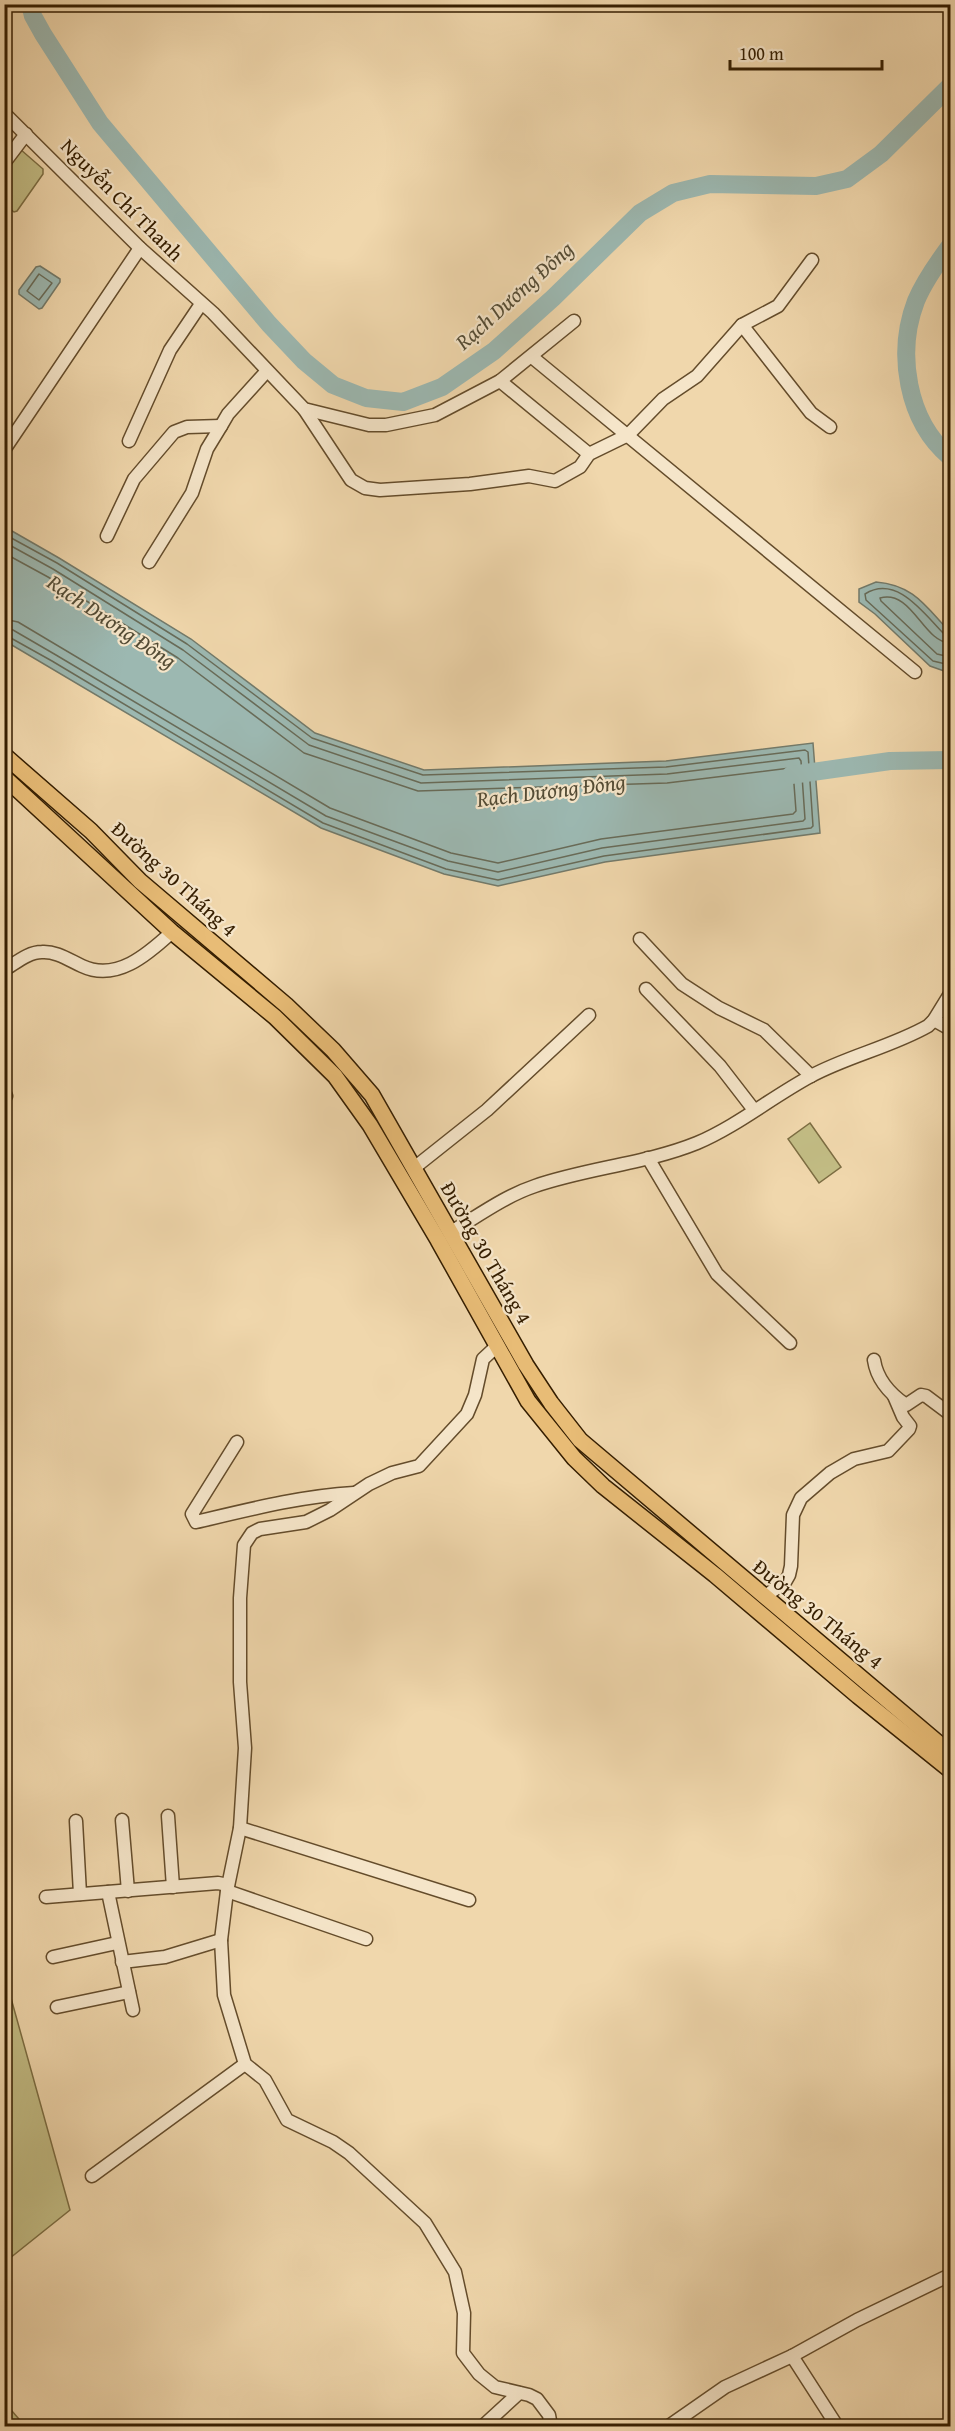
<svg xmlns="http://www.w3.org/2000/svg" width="955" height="2431" font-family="'Gentium Book Plus',serif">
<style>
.green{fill:#c2bc84;stroke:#7c6d42;stroke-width:1.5}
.water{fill:#9cb8b1;stroke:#737a6a;stroke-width:1.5}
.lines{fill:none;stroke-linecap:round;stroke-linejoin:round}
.shore{stroke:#686b58;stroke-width:1.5}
.river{stroke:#9cb8b1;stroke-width:18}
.minor-casing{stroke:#644c2b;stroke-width:15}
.major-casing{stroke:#351e00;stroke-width:18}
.minor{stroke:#f5e5c9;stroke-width:12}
.major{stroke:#e8bc76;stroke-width:15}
.labels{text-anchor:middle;stroke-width:4.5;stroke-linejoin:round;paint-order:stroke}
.street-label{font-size:21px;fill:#351e00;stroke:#f5e5c9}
.water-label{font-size:22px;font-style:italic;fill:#544c35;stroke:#f5e5c9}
</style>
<rect width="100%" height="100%" fill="#f0d7ac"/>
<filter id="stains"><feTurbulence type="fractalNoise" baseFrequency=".00333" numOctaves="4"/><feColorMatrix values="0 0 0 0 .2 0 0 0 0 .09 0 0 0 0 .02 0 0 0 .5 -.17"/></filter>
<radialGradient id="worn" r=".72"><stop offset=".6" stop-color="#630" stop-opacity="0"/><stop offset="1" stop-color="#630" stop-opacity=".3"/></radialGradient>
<g class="green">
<path d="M 20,149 L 43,169 L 43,174 L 17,211 L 14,212 L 5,205 L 5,165 Z"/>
<path d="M 810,1123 L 841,1167 L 819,1183 L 788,1139 Z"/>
<path d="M 4,1973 L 70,2210 L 5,2262 L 4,2262 Z"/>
<path d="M 5,2403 L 25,2426 L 5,2426 Z"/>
</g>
<g class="water">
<path d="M 40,266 L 60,279 L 60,282 L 42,308 L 39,309 L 19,294 L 19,290 L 36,267 Z"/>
<path d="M 5,527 L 59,558 L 191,639 L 315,733 L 424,770 L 666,761 L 813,743 L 820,833 L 605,862 L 498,886 L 444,874 L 321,828 L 5,641 Z"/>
<path d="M 876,582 C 914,585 926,607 950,632 L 950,670 L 944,671 L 930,666 L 875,614 L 859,602 L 859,589 Z"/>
</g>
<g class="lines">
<g class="shore">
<path d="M 39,274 L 52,283 L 39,300 L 27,291 Z"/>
<path d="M 4,534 L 57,563 L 187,644 L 312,738 L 423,775 L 666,767 L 805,750 L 808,752 L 813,826 L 811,828 L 604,856 L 498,880 L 446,869 L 323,823 L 52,661 L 9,637 L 4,636"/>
<path d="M 4,542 L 53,569 L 183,650 L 309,745 L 421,783 L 667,774 L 799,758 L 801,761 L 805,819 L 803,821 L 602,848 L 498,872 L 448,861 L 326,816 L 56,655 L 13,630 L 4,628"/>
<path d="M 4,553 L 48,577 L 178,658 L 304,753 L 418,791 L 667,783 L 790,768 L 793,771 L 796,811 L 793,814 L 601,839 L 498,863 L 451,853 L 330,808 L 18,622 L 4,619"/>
<path d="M 950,636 L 944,634 C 924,614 897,574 865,594 L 866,600 L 933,661 L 950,665"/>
<path d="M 950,643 C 923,642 912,589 880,598 L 881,601 L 937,654 L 950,657"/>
</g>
<g class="river">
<path d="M 30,4 L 33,16 L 43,34 L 100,123 L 269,324 L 304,361 L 333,385 L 366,398 L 403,402 L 442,387 L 494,351 L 553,298 L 640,213 L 673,193 L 710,184 L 816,186 L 847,179 L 881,154 L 950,86"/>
<path d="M 950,246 C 938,262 924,282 916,301 C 896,353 907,421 950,457"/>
<path d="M 791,775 L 890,761 L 950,760"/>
</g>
<g class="minor-casing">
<g id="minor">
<path d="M 4,113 L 140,248 L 213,313 L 304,409 L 369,425 L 386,425 L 435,415 L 500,381 L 574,321"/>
<path d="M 4,163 L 26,134"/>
<path d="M 742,325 L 811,413 L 830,427"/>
<path d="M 532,357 L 915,672"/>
<path d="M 500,381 L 589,454"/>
<path d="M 304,409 L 351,480 L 365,488 L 380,490 L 470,484 L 529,476 L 555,481 L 580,467 L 589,454 L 628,435 L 663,399 L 697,376 L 742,325 L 778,306 L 812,260"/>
<path d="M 129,441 L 170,350 L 201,304"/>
<path d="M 4,450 L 140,248"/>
<path d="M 107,536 L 134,479 L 174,432 L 187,427 L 221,426"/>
<path d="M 149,562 L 192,493 L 207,449 L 221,426 L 228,414 L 266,372"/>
<path d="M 640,939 L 682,984 L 719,1008 L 764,1030 L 811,1076"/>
<path d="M 4,970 C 16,963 28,952 42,952 C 56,951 69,960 82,966 C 116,982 147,955 172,932"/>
<path d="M 646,989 L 720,1066 L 754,1110"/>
<path d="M 934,1020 L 950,1029"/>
<path d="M 4,1091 L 6,1096 L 4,1099"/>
<path d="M 648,1158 L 717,1274 L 790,1343"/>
<path d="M 414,1168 L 487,1110 L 589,1015"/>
<path d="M 451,1232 C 478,1216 505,1196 535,1186 C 587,1168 645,1164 697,1143 C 737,1126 772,1097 811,1076 C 848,1056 891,1047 928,1026 L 934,1020 L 950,994"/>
<path d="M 497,1346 L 483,1359 L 475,1395 L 467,1414 L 419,1466 L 392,1473 L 369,1484 L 330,1510 L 306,1522 L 260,1529 L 252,1533 L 244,1545 L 240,1598 L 240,1682 L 245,1748 L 240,1828 L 227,1891 L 221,1940 L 224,1995 L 245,2064 L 265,2080 L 287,2120 L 333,2142 L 349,2153 L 425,2223 L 455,2272 L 464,2313 L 463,2353 L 479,2374 L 495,2387 L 529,2395 L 537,2399 L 549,2415 L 551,2426"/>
<path d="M 874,1360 C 877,1380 890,1394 906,1405 L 921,1395 L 926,1396 L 950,1414"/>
<path d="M 237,1442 L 192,1514 L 196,1522 C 247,1510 301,1496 354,1493"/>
<path d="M 764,1597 L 785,1582 L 789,1575 L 791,1566 L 793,1515 L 801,1498 L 830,1473 L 854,1459 L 888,1451 L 909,1429 L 910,1426 L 903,1417 L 894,1396"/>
<path d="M 168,1816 L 173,1887"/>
<path d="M 122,1820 L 128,1891"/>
<path d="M 76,1821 L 80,1894"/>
<path d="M 240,1828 L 469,1900"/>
<path d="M 227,1891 L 366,1939"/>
<path d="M 108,1892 L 133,2010"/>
<path d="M 46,1897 L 218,1883 L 228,1885"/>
<path d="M 53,1957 L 117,1943"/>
<path d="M 122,1962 L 165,1957 L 221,1940"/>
<path d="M 57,2007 L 129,1992"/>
<path d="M 92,2176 L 245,2064"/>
<path d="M 792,2356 L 837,2426"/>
<path d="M 483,2426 L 519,2393"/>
<path d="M 669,2426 L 725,2387 L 792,2356 L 857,2320 L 950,2275"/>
</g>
</g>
<g class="major-casing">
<g id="major">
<path d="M 4,755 L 91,831 L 140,881 L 286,1005 L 333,1050 L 372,1095 L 526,1365 L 551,1403 L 580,1440 L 950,1753"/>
<path d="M 4,777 L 172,932 L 275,1017 L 335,1076 L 370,1125 L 438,1240 L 528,1401 L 574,1458 L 603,1486 L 715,1575 L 858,1696 L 950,1770"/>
</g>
</g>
<use href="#minor" class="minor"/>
<use href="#major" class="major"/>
</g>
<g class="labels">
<g class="street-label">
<text transform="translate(122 200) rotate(45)" y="7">Nguyễn Chí Thanh</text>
<text transform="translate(174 879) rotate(42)" y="7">Đường 30 Tháng 4</text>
<text transform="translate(486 1253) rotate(60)" y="7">Đường 30 Tháng 4</text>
<text transform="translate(818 1614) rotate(39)" y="7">Đường 30 Tháng 4</text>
</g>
<g class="water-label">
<text transform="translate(514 295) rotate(-42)" y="8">Rạch Dương Đông</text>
<text transform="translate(112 621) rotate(34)" y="8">Rạch Dương Đông</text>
<text transform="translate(551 790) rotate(-7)" y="8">Rạch Dương Đông</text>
</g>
</g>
<rect width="955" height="2431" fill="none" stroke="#f0d7ac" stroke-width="24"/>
<rect x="6" y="6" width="943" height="2419" fill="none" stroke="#351e00" stroke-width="3"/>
<rect x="12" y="12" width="931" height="2407" fill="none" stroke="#351e00" stroke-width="1.5"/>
<path d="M730 60v9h152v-9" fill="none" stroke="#351e00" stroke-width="3"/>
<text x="739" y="60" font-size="18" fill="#351e00" stroke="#f5e5c9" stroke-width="4.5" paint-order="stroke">100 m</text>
<rect width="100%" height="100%" filter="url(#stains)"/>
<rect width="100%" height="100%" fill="url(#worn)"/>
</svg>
